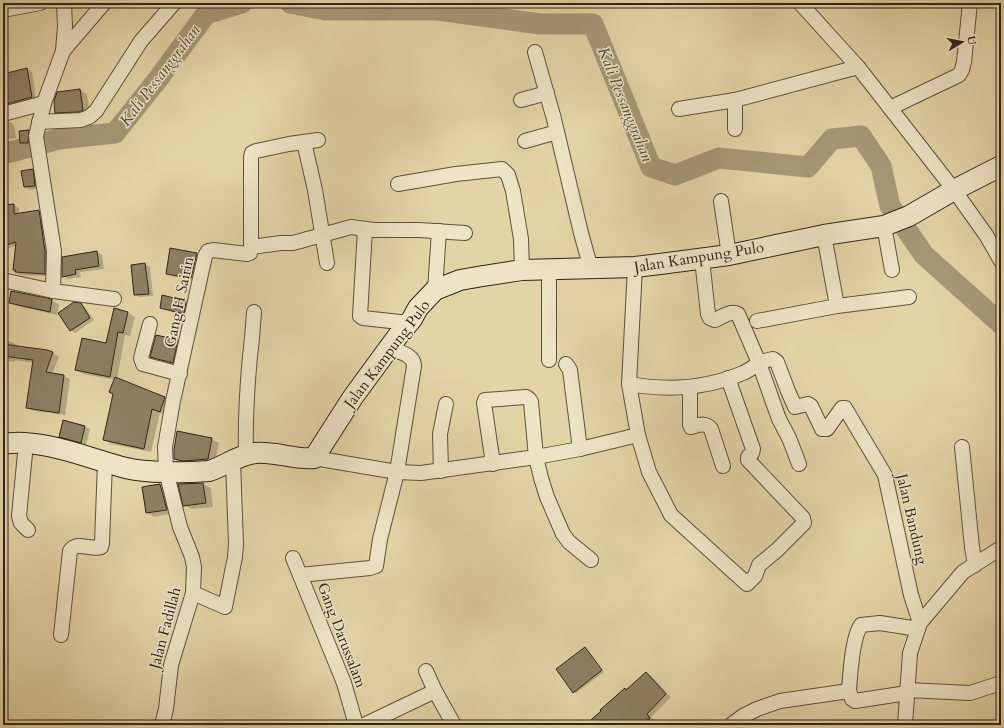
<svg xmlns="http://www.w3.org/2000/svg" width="1004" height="728" font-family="Cardo,serif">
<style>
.shadow{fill:#0003}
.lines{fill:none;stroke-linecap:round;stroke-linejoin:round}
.river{stroke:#a69877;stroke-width:21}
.building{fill:#8d8063;stroke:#2f251b}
.street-casing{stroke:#5c513e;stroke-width:16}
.secondary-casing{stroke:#2f251b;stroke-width:22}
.street{stroke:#ede3c5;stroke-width:14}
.secondary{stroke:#ede3c5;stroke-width:20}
.labels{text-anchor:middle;stroke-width:3;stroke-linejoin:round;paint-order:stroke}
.street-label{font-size:15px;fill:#2f251b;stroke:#ede3c5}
.water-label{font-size:16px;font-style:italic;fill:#534837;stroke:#ede3c5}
</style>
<rect width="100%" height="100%" fill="#e3d4a6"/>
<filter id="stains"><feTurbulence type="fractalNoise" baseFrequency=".005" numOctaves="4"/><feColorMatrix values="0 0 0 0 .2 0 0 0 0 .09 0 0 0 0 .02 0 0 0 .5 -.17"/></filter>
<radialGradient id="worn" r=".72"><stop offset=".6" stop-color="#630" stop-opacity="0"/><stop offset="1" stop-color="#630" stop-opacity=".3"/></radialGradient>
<g class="shadow">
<path d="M 27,69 L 32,72 L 36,100 L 3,110 L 3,100 Z"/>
<path d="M 80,90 L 87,94 L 90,114 L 64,116 L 56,112 Z"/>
<path d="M 10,122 L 14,125 L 16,138 L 4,140 L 3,123 Z"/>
<path d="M 28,131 L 33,134 L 33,145 L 26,145 L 21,143 Z"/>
<path d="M 32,170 L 37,173 L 40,188 L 30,190 L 25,187 Z"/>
<path d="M 13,205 L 19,208 L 19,215 L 39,211 L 44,214 L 50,276 L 21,275 L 13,271 L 16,246 L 3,250 L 3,206 Z"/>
<path d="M 170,249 L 197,254 L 204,258 L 199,281 L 174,277 L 167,273 Z"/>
<path d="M 97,252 L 102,255 L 104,269 L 80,272 L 81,277 L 68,279 L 63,276 Z"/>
<path d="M 145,264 L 150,267 L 153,296 L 140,297 L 135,295 L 132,266 Z"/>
<path d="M 12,292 L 52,300 L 59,305 L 57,315 L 17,306 L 10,302 Z"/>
<path d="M 163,296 L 186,302 L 191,305 L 188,316 L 166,310 L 162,307 Z"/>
<path d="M 80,304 L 85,307 L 94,320 L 75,333 L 70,330 Z"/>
<path d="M 115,310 L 128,313 L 135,317 L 130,336 L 125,335 L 117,379 L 165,398 L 172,402 L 168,416 L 160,413 L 151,452 L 111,444 L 104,439 L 114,394 L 115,380 L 83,374 L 77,370 L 107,344 Z"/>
<path d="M 3,340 L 12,342 L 18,346 L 17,347 L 53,353 L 59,357 L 52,374 L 64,376 L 70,379 L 65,415 L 34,411 L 28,408 L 34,363 L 15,360 L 15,362 L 3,360 Z"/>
<path d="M 177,341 L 185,345 L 180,367 L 159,361 L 151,357 Z"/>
<path d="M 85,427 L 90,429 L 86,445 L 65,439 L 60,436 Z"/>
<path d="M 211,439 L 219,443 L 215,463 L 183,463 L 175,458 Z"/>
<path d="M 203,484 L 211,488 L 213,507 L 192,509 L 184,505 Z"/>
<path d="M 160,485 L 168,489 L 174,513 L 155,517 L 147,513 L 143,488 Z"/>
<path d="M 585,648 L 604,672 L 576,693 L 574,692 Z"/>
<path d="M 646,673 L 651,676 L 671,697 L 651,717 L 655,721 L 650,725 L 586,725 Z"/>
</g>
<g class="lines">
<g class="river">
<path d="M 290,3 L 325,10 L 438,10 L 540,24 L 593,24 L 651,167 L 675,175 L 719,158 L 808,167 L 832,139 L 861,136 L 881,166 L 890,206 L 924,255 L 1001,324"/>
<path d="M 3,154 L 59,139 L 115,133 L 158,79 L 206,14 L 242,3"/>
</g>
</g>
<g class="building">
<path d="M 27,68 L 32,97 L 3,105 L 3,74 Z"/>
<path d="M 80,89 L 83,110 L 79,112 L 55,113 L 54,101 L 57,92 Z"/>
<path d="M 29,130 L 28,143 L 20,143 L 19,131 Z"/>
<path d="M 33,169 L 35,186 L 24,187 L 21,171 Z"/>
<path d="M 14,204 L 14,214 L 39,210 L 45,252 L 45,274 L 15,272 L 16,270 L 13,270 L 16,242 L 3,246 L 3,205 Z"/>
<path d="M 170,248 L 197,253 L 191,278 L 166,274 Z"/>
<path d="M 97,251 L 99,266 L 75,270 L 76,274 L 62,277 L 62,257 Z"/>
<path d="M 145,263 L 149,294 L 134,295 L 131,265 Z"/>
<path d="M 11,291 L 52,299 L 50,312 L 9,303 Z"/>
<path d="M 162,295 L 186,301 L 184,314 L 160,308 Z"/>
<path d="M 74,302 L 81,303 L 90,318 L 70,331 L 58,313 Z"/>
<path d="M 114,308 L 128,312 L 123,333 L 118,332 L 110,377 L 75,370 L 82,338 L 106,343 Z"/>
<path d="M 156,335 L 178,340 L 173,363 L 150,357 Z"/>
<path d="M 3,344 L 47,350 L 53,352 L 46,372 L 64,375 L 59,413 L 26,408 L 33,360 L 3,356 Z"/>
<path d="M 115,377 L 165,397 L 160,412 L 152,409 L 144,449 L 103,440 L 113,394 L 109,392 Z"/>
<path d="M 63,420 L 85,426 L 81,443 L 59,437 Z"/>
<path d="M 177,431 L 212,438 L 208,459 L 182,461 L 174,459 L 174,450 Z"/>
<path d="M 203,483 L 206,503 L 183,506 L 178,484 Z"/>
<path d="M 160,484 L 167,510 L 146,513 L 142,487 Z"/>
<path d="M 585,647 L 602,670 L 573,693 L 556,669 Z"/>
<path d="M 646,672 L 666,694 L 647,714 L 650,718 L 642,725 L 585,725 L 601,711 L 600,710 L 625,688 L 626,690 Z"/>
</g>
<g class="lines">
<g class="street-casing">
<g id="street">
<path d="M 800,3 L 858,67 L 954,190 L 986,235 L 1001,261"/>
<path d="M 3,10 L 40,3"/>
<path d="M 63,51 L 65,26 L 64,3"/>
<path d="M 535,52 L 554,119 L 581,233 L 591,269"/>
<path d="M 521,100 L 547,93"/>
<path d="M 735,100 L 735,129"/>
<path d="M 890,108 L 959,75 L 962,70 L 964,62 L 970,3"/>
<path d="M 679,109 L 735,100 L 858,67"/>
<path d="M 3,114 L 44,103"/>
<path d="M 39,122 L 81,120 L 89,117 L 96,111 L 141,41 L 174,3"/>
<path d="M 525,141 L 557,132"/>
<path d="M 304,142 L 315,190 L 327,263"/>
<path d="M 398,184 L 456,174 L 502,169 L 508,175 L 513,191 L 521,239 L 522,270"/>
<path d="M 721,201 L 729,255"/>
<path d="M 884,226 L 892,270"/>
<path d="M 365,229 L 360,316 L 363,318 L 409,323"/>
<path d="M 251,247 L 281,243 L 293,243 L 351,227 L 374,230 L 419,230 L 465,233"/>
<path d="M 702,259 L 708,314 L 710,318 L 715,320 C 722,317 731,310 738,314 L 759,363 L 779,419 L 789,438 L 799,464"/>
<path d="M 635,267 L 629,384 L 638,435 L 649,472 L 671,515 L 747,584 L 755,576 L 759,565 L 777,550 L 804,523 L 803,518 L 748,460 L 748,457 L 752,453 L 753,449 L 728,378"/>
<path d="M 549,269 L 549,360"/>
<path d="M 3,283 L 7,281 L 53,291 L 114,299"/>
<path d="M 435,290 L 439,231"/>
<path d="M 53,291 L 54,251 L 36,136 L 44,103 L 63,51 L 104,3"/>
<path d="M 837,306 L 909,297"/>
<path d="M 757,321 L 837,306 L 824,235"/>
<path d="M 150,324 L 141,358 L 143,364 L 180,374"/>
<path d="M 566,364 L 570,370 L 580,449"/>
<path d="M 629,384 C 668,391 705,389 743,373 C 748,371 753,367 758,364 C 762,361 768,360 773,359 L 777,362 L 788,391 L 795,407 L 808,404 L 811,406 L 822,429 L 827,429 L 842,408 L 845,408 L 885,475 L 911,595 L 920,623"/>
<path d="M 690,387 L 690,425 L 691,427 C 699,425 706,422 711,429 L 723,466"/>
<path d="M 26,443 L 19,516 L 21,523 L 28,530"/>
<path d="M 962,447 L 972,547 L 975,565"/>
<path d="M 246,455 C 245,422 247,389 250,356 C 252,341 253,327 254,312"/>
<path d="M 314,458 L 397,472 L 421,473 L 536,457 L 580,449 L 638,435"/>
<path d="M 493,464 L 484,403 L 485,400 L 526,397 L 529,399 L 531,402 L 536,457 L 541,478 L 547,497 L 563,534 L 569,542 L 591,560"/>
<path d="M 441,471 L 440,434 L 446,404"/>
<path d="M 293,558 L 344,683 L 356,725"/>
<path d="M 300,575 L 370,568 L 376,566 L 380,539 L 397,472 L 414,366 C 414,354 398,352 389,348"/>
<path d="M 193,593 L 225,607 L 235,557 L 236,544 L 233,461"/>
<path d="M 61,635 L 70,551 C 77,540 91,551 101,547 L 102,543 L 105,462"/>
<path d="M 426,671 L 435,691"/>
<path d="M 907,690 L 970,693 L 1001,683"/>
<path d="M 849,691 C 850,676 852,638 861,625 L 880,623 L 918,629"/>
<path d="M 162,725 L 166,709 L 171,665 L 193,593 L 194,567 L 192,557 L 180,527 L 166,471 L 165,447 L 173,401 L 205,256 L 208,251 L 213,250 L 247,254 L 250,253 L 251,247 L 251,157 L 252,153 L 256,151 L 289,144 L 318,140"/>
<path d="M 364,725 L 435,691 L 454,725"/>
<path d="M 731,725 L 743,716 L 757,709 L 780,701 L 849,691 L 852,699 L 855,701 L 907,693"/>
<path d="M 905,725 L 910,653 L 920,623 L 963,572 L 1001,548"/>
</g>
</g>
<g class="secondary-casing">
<path id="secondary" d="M 3,444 C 39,437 90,459 126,468 C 146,473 187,473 209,471 C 225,466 238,455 255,453 C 275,451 294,460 314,458 L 353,397 L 397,337 L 412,319 L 418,308 L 435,290 L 460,280 L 483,276 L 522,270 L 635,267 L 660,264 L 729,255 L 824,235 L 884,226 L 909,216 L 954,190 L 1001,166"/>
</g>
<use href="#street" class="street"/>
<use href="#secondary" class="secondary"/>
</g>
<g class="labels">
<g class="street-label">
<text transform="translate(699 257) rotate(-9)" y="5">Jalan Kampung Pulo</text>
<text transform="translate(179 302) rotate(-78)" y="5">Gang H Sairin</text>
<text transform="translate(387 354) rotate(-53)" y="5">Jalan Kampung Pulo</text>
<text transform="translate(912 519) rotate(77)" y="5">Jalan Bandung</text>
<text transform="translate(165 628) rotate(-75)" y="5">Jalan Fadillah</text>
<text transform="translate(342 635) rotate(69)" y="5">Gang Darussalam</text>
</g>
<g class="water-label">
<text transform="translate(159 75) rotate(-53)" y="6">Kali Pessanggrahan</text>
<text transform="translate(626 104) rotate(68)" y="6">Kali Pessanggrahan</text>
</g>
</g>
<rect width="1004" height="728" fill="none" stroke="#e3d4a6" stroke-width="16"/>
<rect x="4" y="4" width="996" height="720" fill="none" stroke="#2f251b" stroke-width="2"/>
<rect x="8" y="8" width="988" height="712" fill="none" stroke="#2f251b"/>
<g transform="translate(962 42) rotate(80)" stroke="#ede3c5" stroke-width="3" paint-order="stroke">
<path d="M0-3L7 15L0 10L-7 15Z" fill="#2f251b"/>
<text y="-6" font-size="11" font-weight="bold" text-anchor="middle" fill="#2f251b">U</text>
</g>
<rect width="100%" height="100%" filter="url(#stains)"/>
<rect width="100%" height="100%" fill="url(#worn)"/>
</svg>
